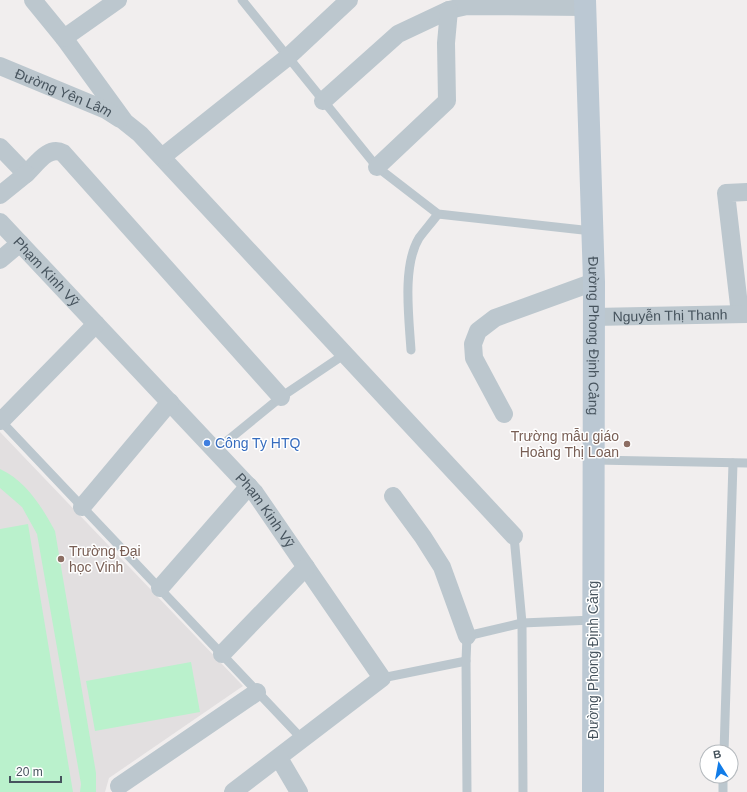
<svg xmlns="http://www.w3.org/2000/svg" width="747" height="792" font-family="Arial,sans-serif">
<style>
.education{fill:#e2dfe0}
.green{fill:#baf1cc}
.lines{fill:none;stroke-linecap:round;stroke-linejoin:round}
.lane{stroke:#bcc7ce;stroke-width:9}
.street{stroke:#bcc7ce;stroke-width:18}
.secondary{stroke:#bbc8d3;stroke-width:22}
.shop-dot{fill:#3f7fe0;stroke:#fff;stroke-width:1.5}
.education-dot{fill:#8d6e63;stroke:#fff;stroke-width:1.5}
.labels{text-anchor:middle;stroke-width:3;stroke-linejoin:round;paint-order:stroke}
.street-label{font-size:14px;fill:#46535d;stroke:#fff}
.education-label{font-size:14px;fill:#785e54;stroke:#fff;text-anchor:end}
.shop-label{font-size:14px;fill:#366cbe;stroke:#fff;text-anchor:start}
</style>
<rect width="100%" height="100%" fill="#f1eeee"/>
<path class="education" d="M 0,432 L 243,686 L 109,778 L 105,792 L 0,792 Z"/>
<g class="green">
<path d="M 0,469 C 26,481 42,507 55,531 L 96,773 L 96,792 L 80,792 L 81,784 L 37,534 L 22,507 L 0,488 Z"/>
<path d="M 28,524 L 73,792 L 0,792 L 0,529 Z"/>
<path d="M 191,662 L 200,712 L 95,731 L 86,681 Z"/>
</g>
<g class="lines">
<g class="lane">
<path d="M 242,0 L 377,167 L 438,214 L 592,231"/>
<path d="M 411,350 C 409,318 402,266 419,238 C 425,230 432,222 438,214"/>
<path d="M 0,420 L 303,740"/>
<path d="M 216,450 L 281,397 L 345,354"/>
<path d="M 595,460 L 747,463"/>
<path d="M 514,536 L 522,623 L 523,792"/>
<path d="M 382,678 L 466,661"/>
<path d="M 724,752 L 733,463"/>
<path d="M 467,792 L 466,661 L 467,636 L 522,623 L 593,620"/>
<path d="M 723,792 L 723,776"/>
</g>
<g class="street">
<path d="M 33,0 L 64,38 L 125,122 L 140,134 L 514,536"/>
<path d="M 64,38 L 118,0"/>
<path id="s1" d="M 0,66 L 106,110 L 120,119"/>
<path d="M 323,101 L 398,34 L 449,10 L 467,6 L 585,7"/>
<path d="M 0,147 L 26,174 C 36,165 48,145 63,153 L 281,397"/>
<path d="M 162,157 L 289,56 L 349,0"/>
<path d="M 377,167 L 447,101 L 446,43 L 449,10"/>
<path d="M 0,195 L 26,174"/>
<path id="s2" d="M 0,222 L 255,493 L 382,678 L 233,792"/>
<path d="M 0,260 L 20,243"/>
<path d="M 740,314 L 726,193 L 747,192"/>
<path id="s3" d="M 593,317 L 747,314"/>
<path d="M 504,414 L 474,358 L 473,344 L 478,331 L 495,318 L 594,282"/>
<path d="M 1,421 L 96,324"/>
<path d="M 393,496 L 423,537 L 442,567 L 467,636"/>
<path d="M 82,507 L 170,402"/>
<path d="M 160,588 L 249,486"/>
<path d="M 222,654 L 306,567"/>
<path d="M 279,758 L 299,792"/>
<path d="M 119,786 L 257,692"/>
</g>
<path class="secondary" id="s4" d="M 585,0 L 594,282 L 593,792"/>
</g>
<circle class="shop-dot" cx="207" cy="443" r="4"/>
<g class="education-dot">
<circle cx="627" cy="444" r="4"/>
<circle cx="61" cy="559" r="4"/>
</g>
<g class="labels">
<g class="street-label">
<text dy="5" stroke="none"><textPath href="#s1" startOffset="69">Đường Yên Lâm</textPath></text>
<text dy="5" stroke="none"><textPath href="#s2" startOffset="68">Phạm Kinh Vỹ</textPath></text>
<text dy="5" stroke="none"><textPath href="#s3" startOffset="77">Nguyễn Thị Thanh</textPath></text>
<text dy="5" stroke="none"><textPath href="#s4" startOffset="336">Đường Phong Định Cảng</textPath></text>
<text dy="5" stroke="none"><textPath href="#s2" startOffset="392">Phạm Kinh Vỹ</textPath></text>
<text transform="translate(593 660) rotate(-90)" y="5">Đường Phong Định Cảng</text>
</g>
<g class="education-label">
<text x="619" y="441">Trường mẫu giáo<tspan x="619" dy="16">Hoàng Thị Loan</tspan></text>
<text x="69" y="556" text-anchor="start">Trường Đại<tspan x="69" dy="16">học Vinh</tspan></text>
</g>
<g class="shop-label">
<text x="215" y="448">Công Ty HTQ</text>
</g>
</g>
<g transform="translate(719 764) rotate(349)"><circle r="19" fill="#ffffff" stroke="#b5babe"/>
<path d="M0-3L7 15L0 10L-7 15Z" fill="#117ce8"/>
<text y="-6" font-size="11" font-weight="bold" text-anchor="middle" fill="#46535d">B</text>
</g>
<path d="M10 776v6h51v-6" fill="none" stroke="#46535d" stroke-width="2"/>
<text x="16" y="776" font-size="12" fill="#46535d" stroke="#ffffff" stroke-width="3" paint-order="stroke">20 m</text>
</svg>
